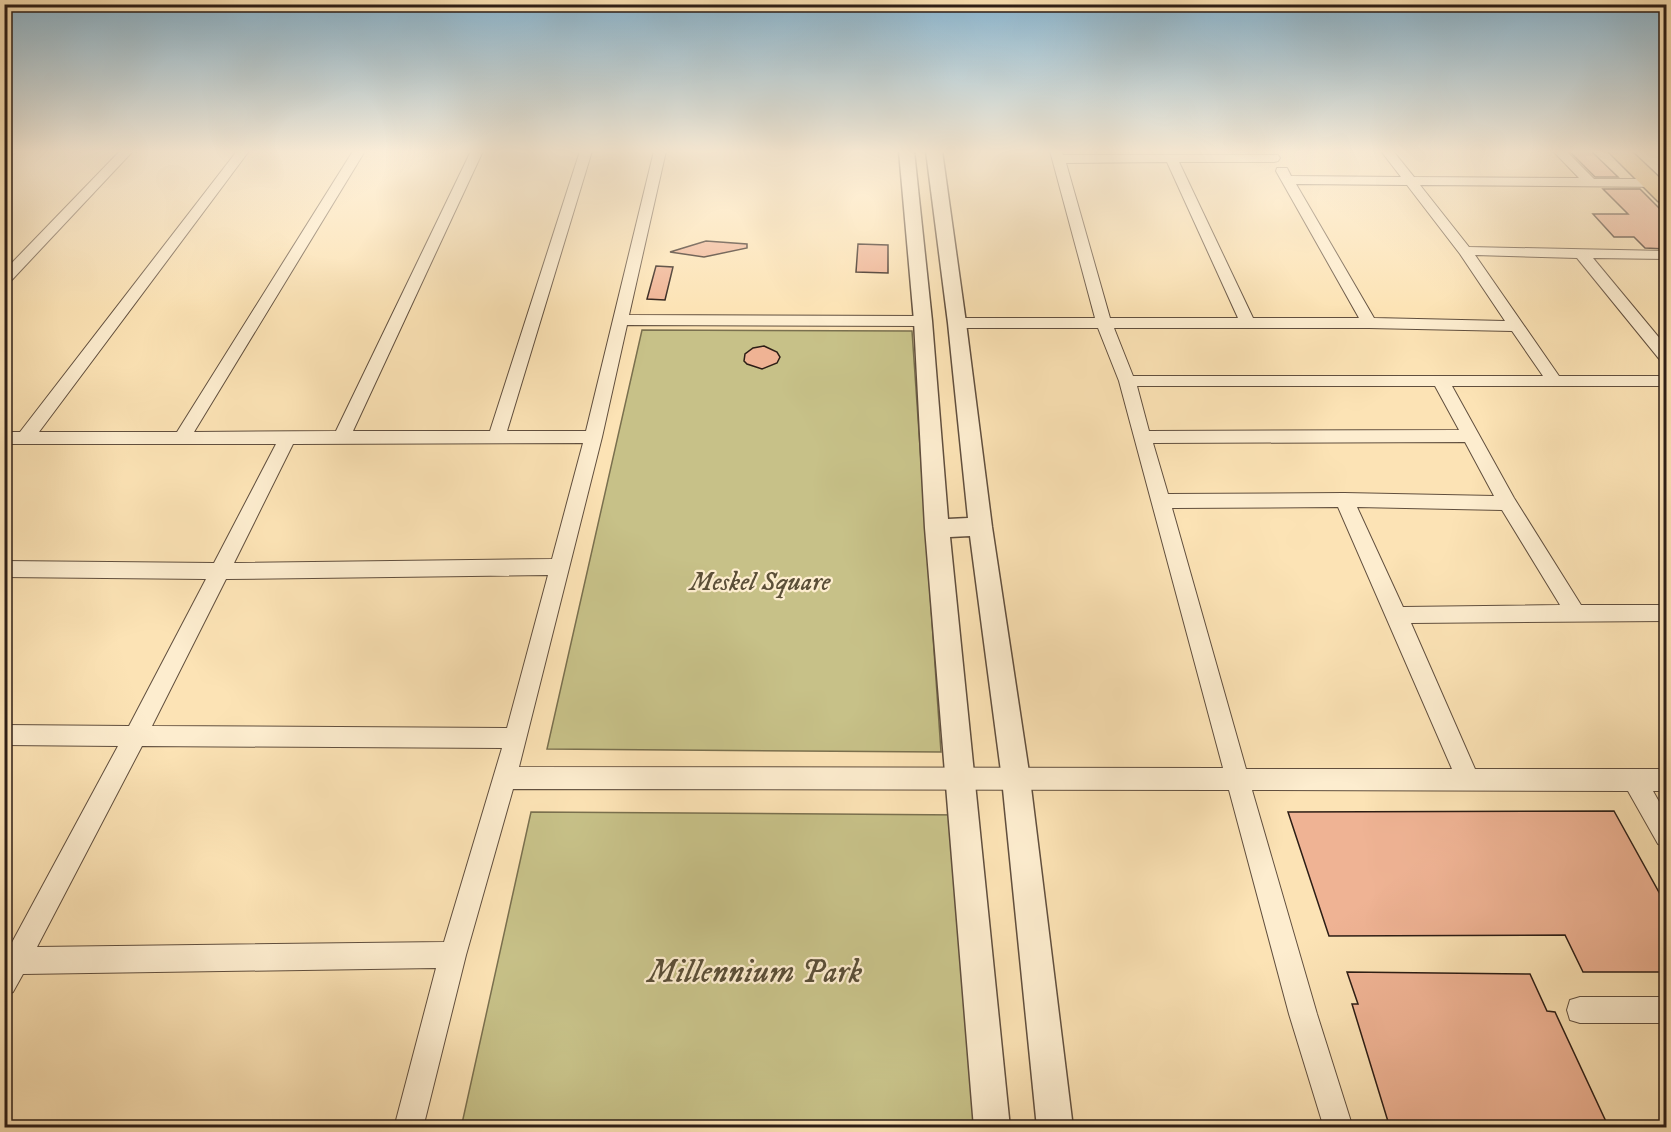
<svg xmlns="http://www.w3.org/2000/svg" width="1671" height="1132" font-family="'IM FELL DW Pica',serif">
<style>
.green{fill:#c7c188;stroke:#7a704f;stroke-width:1.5}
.building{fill:#efb394;stroke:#2d1e16;stroke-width:1.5}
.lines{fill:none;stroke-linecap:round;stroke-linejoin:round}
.minor-casing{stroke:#614f3e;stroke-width:2}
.tertiary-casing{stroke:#614f3e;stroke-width:3}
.trunk-casing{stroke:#2d1e16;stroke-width:3}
.minor{fill:#fdedcf;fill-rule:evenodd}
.tertiary{fill:#fdedcf;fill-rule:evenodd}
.trunk{fill:#eec27a;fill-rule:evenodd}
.labels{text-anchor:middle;stroke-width:4.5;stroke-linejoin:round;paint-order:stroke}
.park-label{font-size:26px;font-style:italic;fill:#5b4f38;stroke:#fdedcf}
.near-park-label{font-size:32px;font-style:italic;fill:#5b4f38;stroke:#fdedcf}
</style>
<rect width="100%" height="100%" fill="#fce3b5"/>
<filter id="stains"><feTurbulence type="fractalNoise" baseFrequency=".00333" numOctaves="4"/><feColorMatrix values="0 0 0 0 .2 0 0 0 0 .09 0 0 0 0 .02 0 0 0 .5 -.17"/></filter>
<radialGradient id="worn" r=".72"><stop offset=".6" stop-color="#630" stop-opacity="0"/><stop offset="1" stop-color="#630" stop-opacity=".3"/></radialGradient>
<g class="green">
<path d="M 642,330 L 912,331 L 941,752 L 547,749 Z"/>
<path d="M 531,812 L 963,815 L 989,1127 L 461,1128 Z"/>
</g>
<g class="building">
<path d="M 1569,151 L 1591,151 L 1618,177 L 1595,177 Z"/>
<path d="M 1603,189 L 1640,189 L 1666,215 L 1666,249 L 1645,248 L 1634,237 L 1614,237 L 1593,214 L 1628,214 Z"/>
<path d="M 706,241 L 747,244 L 747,248 L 704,257 L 670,252 Z"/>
<path d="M 858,244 L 888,245 L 888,273 L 856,272 Z"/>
<path d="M 656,266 L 673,267 L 665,300 L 647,299 Z"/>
<path d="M 764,346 L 777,352 L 780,357 L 777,363 L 762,369 L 747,364 L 744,361 L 745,354 L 753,348 Z"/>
<path d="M 1614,811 L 1666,905 L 1666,972 L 1583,972 L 1565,935 L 1329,936 L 1288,812 Z"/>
<path d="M 1347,972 L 1530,974 L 1547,1011 L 1555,1012 L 1609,1128 L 1390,1128 L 1352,1004 L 1358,1004 Z"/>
</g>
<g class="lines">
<g class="minor-casing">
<g id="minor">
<path d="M 4,151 L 17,151 L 4,161 Z"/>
<path d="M 120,151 L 133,151 L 9,283 L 4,284 L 4,271 Z"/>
<path d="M 237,151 L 249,151 L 39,432 L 177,432 L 353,151 L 365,151 L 194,432 L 336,431 L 471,151 L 483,151 L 353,431 L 490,431 L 580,151 L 592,151 L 507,431 L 586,431 L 654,151 L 666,151 L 629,315 L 923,316 L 931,321 L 923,326 L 627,325 L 602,437 L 519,767 L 1223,768 L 1119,381 L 1098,328 L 957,328 L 949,323 L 957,318 L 1095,318 L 1050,151 L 1062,151 L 1063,155 L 1278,155 L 1280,158 L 1278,161 L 1274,162 L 1179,162 L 1253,318 L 1359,318 L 1276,171 L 1277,168 L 1287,168 L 1291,176 L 1401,177 L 1381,151 L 1393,151 L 1414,177 L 1579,178 L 1553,151 L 1566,151 L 1594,179 L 1666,179 L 1666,187 L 1420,185 L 1469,247 L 1666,251 L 1666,259 L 1593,258 L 1666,346 L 1666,361 L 1660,360 L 1577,258 L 1475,255 L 1559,376 L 1666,376 L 1666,386 L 1452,386 L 1514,498 L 1581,605 L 1666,605 L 1666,621 L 1411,623 L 1475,769 L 1666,769 L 1666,791 L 1653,791 L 1666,814 L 1666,847 L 1658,844 L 1628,791 L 1252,790 L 1317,1014 L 1353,1128 L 1324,1128 L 1289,1014 L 1229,790 L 513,789 L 466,955 L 423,1128 L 394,1128 L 436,968 L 23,974 L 13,992 L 4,996 L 4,948 L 9,948 L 118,746 L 4,745 L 4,725 L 129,726 L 206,579 L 4,577 L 4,561 L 214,563 L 276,444 L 4,444 L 4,432 L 20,432 ZM 1167,162 L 1238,318 L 1110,318 L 1066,163 ZM 1296,184 L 1407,185 L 1460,254 L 1505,321 L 1374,318 ZM 1114,328 L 1369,328 L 1512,331 L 1543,376 L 1133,376 ZM 1137,386 L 1435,386 L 1459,430 L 1149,431 ZM 1465,442 L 1494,496 L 1344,493 L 1168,494 L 1153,443 ZM 583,443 L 552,559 L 234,563 L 293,444 ZM 1338,507 L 1452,769 L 1246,769 L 1172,508 ZM 1357,507 L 1502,510 L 1560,605 L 1403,607 ZM 548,575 L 507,728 L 152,726 L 226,579 ZM 142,746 L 502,748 L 444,942 L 37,947 Z"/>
<path d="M 1580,997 L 1666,997 L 1666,1023 L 1580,1023 L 1570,1020 L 1567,1010 L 1570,1000 Z"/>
</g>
</g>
<g class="tertiary-casing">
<path id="tertiary" d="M 899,151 L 914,151 L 932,321 L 948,519 L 968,518 L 948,323 L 926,151 L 942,151 L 966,323 L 992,527 L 1030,779 L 1073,1128 L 1037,1128 L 1002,779 L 970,536 L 950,537 L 1010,1128 L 974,1128 L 925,528 L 914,321 Z"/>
</g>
<g class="trunk-casing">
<path id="trunk" d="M 1608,151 L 1631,151 L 1666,184 L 1666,203 L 1658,201 Z"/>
</g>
<use href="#minor" class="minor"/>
<use href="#tertiary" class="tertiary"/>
<use href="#trunk" class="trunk"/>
</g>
<linearGradient id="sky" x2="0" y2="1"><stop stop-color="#8bb8d3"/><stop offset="0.49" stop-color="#fef2de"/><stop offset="1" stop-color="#fef2de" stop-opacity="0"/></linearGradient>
<rect width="1671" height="309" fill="url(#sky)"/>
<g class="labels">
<g class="park-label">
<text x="760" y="590">Meskel Square</text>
</g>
<g class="near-park-label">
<text x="755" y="982">Millennium Park</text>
</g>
</g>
<rect width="1671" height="1132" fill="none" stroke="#fce3b5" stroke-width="24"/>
<rect x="6" y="6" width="1659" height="1120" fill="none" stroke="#2d1e16" stroke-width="3"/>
<rect x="12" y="12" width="1647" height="1108" fill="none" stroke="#2d1e16" stroke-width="1.5"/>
<rect width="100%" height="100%" filter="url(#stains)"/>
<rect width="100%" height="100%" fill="url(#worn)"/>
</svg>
